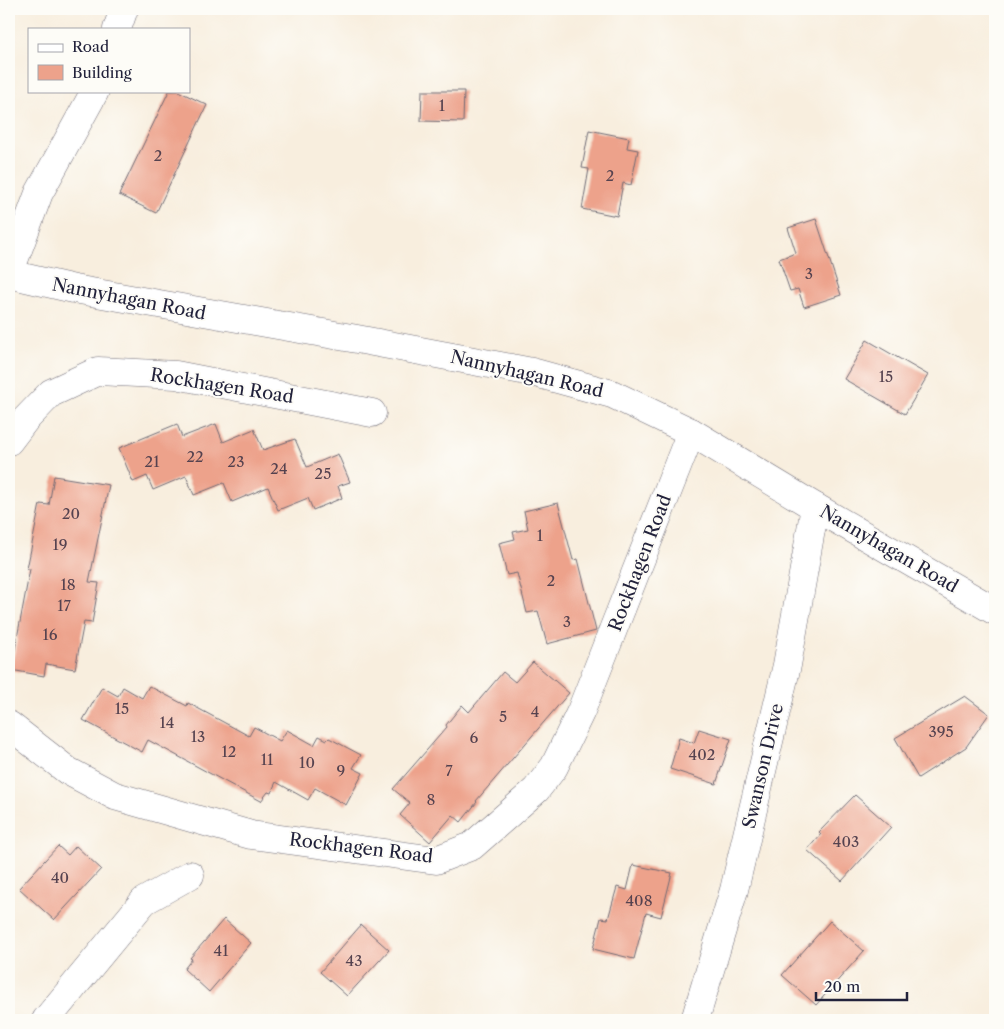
<svg xmlns="http://www.w3.org/2000/svg" width="1004" height="1029" font-family="'Libre Caslon Text',serif">
<style>
.building{fill:#eda28b}
.lines{fill:none;stroke-linecap:round;stroke-linejoin:round}
.minor-casing{stroke:#6d6974;stroke-width:29}
.tertiary-casing{stroke:#6d6974;stroke-width:29}
.minor{stroke:#fff;stroke-width:28}
.tertiary{stroke:#fff;stroke-width:28}
.labels{text-anchor:middle;stroke-width:4;stroke-linejoin:round;paint-order:stroke}
.number-label{font-size:15px;fill:#55424f}
.street-label{font-size:18px;fill:#22223b;stroke:#fdfcf7}
</style>
<rect width="100%" height="100%" fill="#fdfcf7"/>
<filter id="ink" filterUnits="userSpaceOnUse"><feTurbulence type="fractalNoise" baseFrequency=".02" numOctaves="2"/><feDisplacementMap in="SourceGraphic" scale="10" xChannelSelector="R" yChannelSelector="G"/><feConvolveMatrix kernelMatrix="1 2 1 2 8 2 1 2 1" color-interpolation-filters="sRGB"/></filter>
<filter id="wash" filterUnits="userSpaceOnUse"><feTurbulence type="fractalNoise" baseFrequency=".0096" numOctaves="4" result="noise"/><feDisplacementMap in="SourceGraphic" scale="20" xChannelSelector="R" yChannelSelector="G"/><feGaussianBlur stdDeviation="1.12" result="paint"/><feColorMatrix in="noise" values="0 0 0 0 0 0 0 0 0 0 0 0 0 0 0 0 0 1.4 0 .05"/><feComposite in="paint" operator="in"/></filter>
<g filter="url(#wash)">
<rect width="100%" height="100%" fill="#f8eede"/>
<g id="blocks">
<g class="building">
<path d="M 169,91 L 178,91 L 207,105 L 156,213 L 119,195 Z"/>
<path d="M 422,91 L 464,91 L 463,122 L 421,121 Z"/>
<path d="M 589,130 L 629,138 L 627,148 L 638,150 L 631,185 L 623,183 L 617,216 L 582,209 L 589,169 L 582,168 Z"/>
<path d="M 816,219 L 841,295 L 804,307 L 798,289 L 790,291 L 779,259 L 796,253 L 788,228 Z"/>
<path d="M 867,340 L 928,375 L 905,414 L 844,379 Z"/>
<path d="M 177,424 L 182,437 L 216,424 L 223,442 L 254,429 L 263,450 L 295,439 L 307,467 L 338,454 L 350,482 L 338,486 L 342,498 L 313,510 L 308,498 L 278,510 L 268,487 L 232,502 L 224,483 L 194,495 L 186,476 L 153,490 L 147,476 L 133,482 L 119,448 Z"/>
<path d="M 54,476 L 109,485 L 89,582 L 99,583 L 92,623 L 84,622 L 75,669 L 46,664 L 44,676 L 11,670 L 30,569 L 27,569 L 40,504 L 49,505 Z"/>
<path d="M 558,503 L 573,560 L 578,559 L 596,631 L 547,644 L 538,611 L 527,613 L 517,573 L 507,575 L 499,543 L 515,539 L 513,532 L 528,529 L 524,511 Z"/>
<path d="M 533,662 L 569,693 L 476,801 L 477,802 L 461,822 L 453,815 L 430,842 L 400,815 L 410,803 L 393,789 L 447,727 L 446,725 L 462,705 L 469,712 L 503,672 L 515,682 Z"/>
<path d="M 149,686 L 187,706 L 188,703 L 249,736 L 254,727 L 280,741 L 287,730 L 314,745 L 319,736 L 327,740 L 329,738 L 361,755 L 353,768 L 363,773 L 346,805 L 315,788 L 308,800 L 276,782 L 271,793 L 268,792 L 261,801 L 148,740 L 142,752 L 83,720 L 102,687 L 118,696 L 123,687 L 142,698 Z"/>
<path d="M 965,696 L 989,714 L 966,747 L 918,778 L 895,738 Z"/>
<path d="M 699,729 L 731,739 L 716,784 L 670,769 L 679,738 L 694,743 Z"/>
<path d="M 855,795 L 891,827 L 842,881 L 807,850 L 821,834 L 819,832 Z"/>
<path d="M 58,846 L 68,855 L 76,846 L 101,869 L 54,920 L 19,888 Z"/>
<path d="M 633,865 L 672,873 L 661,917 L 646,913 L 634,959 L 593,949 L 601,918 L 608,919 L 617,887 L 627,890 Z"/>
<path d="M 224,919 L 251,943 L 209,992 L 184,969 L 192,959 L 190,958 Z"/>
<path d="M 830,921 L 864,951 L 816,1005 L 782,975 Z"/>
<path d="M 361,925 L 389,950 L 347,996 L 320,972 Z"/>
</g>
</g>
</g>
<g filter="url(#ink)">
<use href="#blocks" fill-opacity="0" stroke="#6d6974" stroke-width="1"/>
<g class="lines">
<g class="minor-casing">
<g id="minor">
<path d="M 117,29 L 124,9"/>
<path d="M 9,274 L 39,193 L 95,91"/>
<path d="M 9,441 L 25,420 L 51,393 L 98,371 L 176,375 L 372,413"/>
<path d="M 9,725 L 68,771 L 115,796 L 251,835 L 436,860 L 472,846 L 536,790 L 554,767 L 581,711 L 691,432"/>
<path d="M 46,1020 L 144,901 L 190,875"/>
<path d="M 695,1020 L 734,890 L 787,665 L 815,507"/>
</g>
</g>
<g class="tertiary-casing">
<path id="tertiary" d="M 9,274 L 74,289 L 357,339 L 532,372 L 612,394 L 691,432 L 815,507 L 995,611"/>
</g>
<use href="#minor" class="minor"/>
<use href="#tertiary" class="tertiary"/>
</g>
</g>
<g class="labels">
<g class="number-label">
<text x="442" y="111">1</text>
<text x="158" y="161">2</text>
<text x="610" y="181">2</text>
<text x="809" y="279">3</text>
<text x="886" y="382">15</text>
<text x="195" y="462">22</text>
<text x="152" y="467">21</text>
<text x="236" y="467">23</text>
<text x="279" y="474">24</text>
<text x="323" y="479">25</text>
<text x="71" y="519">20</text>
<text x="540" y="541">1</text>
<text x="60" y="550">19</text>
<text x="551" y="586">2</text>
<text x="68" y="590">18</text>
<text x="64" y="611">17</text>
<text x="567" y="627">3</text>
<text x="50" y="640">16</text>
<text x="122" y="714">15</text>
<text x="535" y="717">4</text>
<text x="503" y="722">5</text>
<text x="167" y="728">14</text>
<text x="941" y="737">395</text>
<text x="198" y="742">13</text>
<text x="474" y="743">6</text>
<text x="229" y="757">12</text>
<text x="702" y="760">402</text>
<text x="267" y="765">11</text>
<text x="307" y="768">10</text>
<text x="341" y="776">9</text>
<text x="449" y="776">7</text>
<text x="431" y="805">8</text>
<text x="846" y="847">403</text>
<text x="60" y="883">40</text>
<text x="639" y="906">408</text>
<text x="221" y="956">41</text>
<text x="354" y="966">43</text>
</g>
<g class="street-label">
<text transform="translate(129 299) rotate(11)" y="6">Nannyhagan Road</text>
<text transform="translate(527 374) rotate(13)" y="6">Nannyhagan Road</text>
<text transform="translate(222 386) rotate(9)" y="6">Rockhagen Road</text>
<text transform="translate(889 549) rotate(30)" y="6">Nannyhagan Road</text>
<text transform="translate(640 563) rotate(-69)" y="6">Rockhagen Road</text>
<text transform="translate(763 766) rotate(-77)" y="6">Swanson Drive</text>
<text transform="translate(361 848) rotate(7)" y="6">Rockhagen Road</text>
</g>
</g>
<rect width="1004" height="1029" fill="none" stroke="#fdfcf7" stroke-width="30"/>
<rect x="28" y="28" width="162" height="65" fill="#fdfcf7" stroke="#a5a5ac"/>
<rect x="38" y="44" width="25" height="8" fill="#ffffff" stroke="#a5a5ac"/>
<text x="72" y="52" font-size="15" fill="#22223b">Road</text>
<rect x="38" y="65" width="25" height="15" fill="#eda28b" stroke="#a5a5ac"/>
<text x="72" y="78" font-size="15" fill="#22223b">Building</text>
<path d="M816 992v8h91v-8" fill="none" stroke="#22223b" stroke-width="2.5"/>
<text x="824" y="992" font-size="15" fill="#22223b" stroke="#fdfcf7" stroke-width="4" paint-order="stroke">20 m</text>
</svg>
